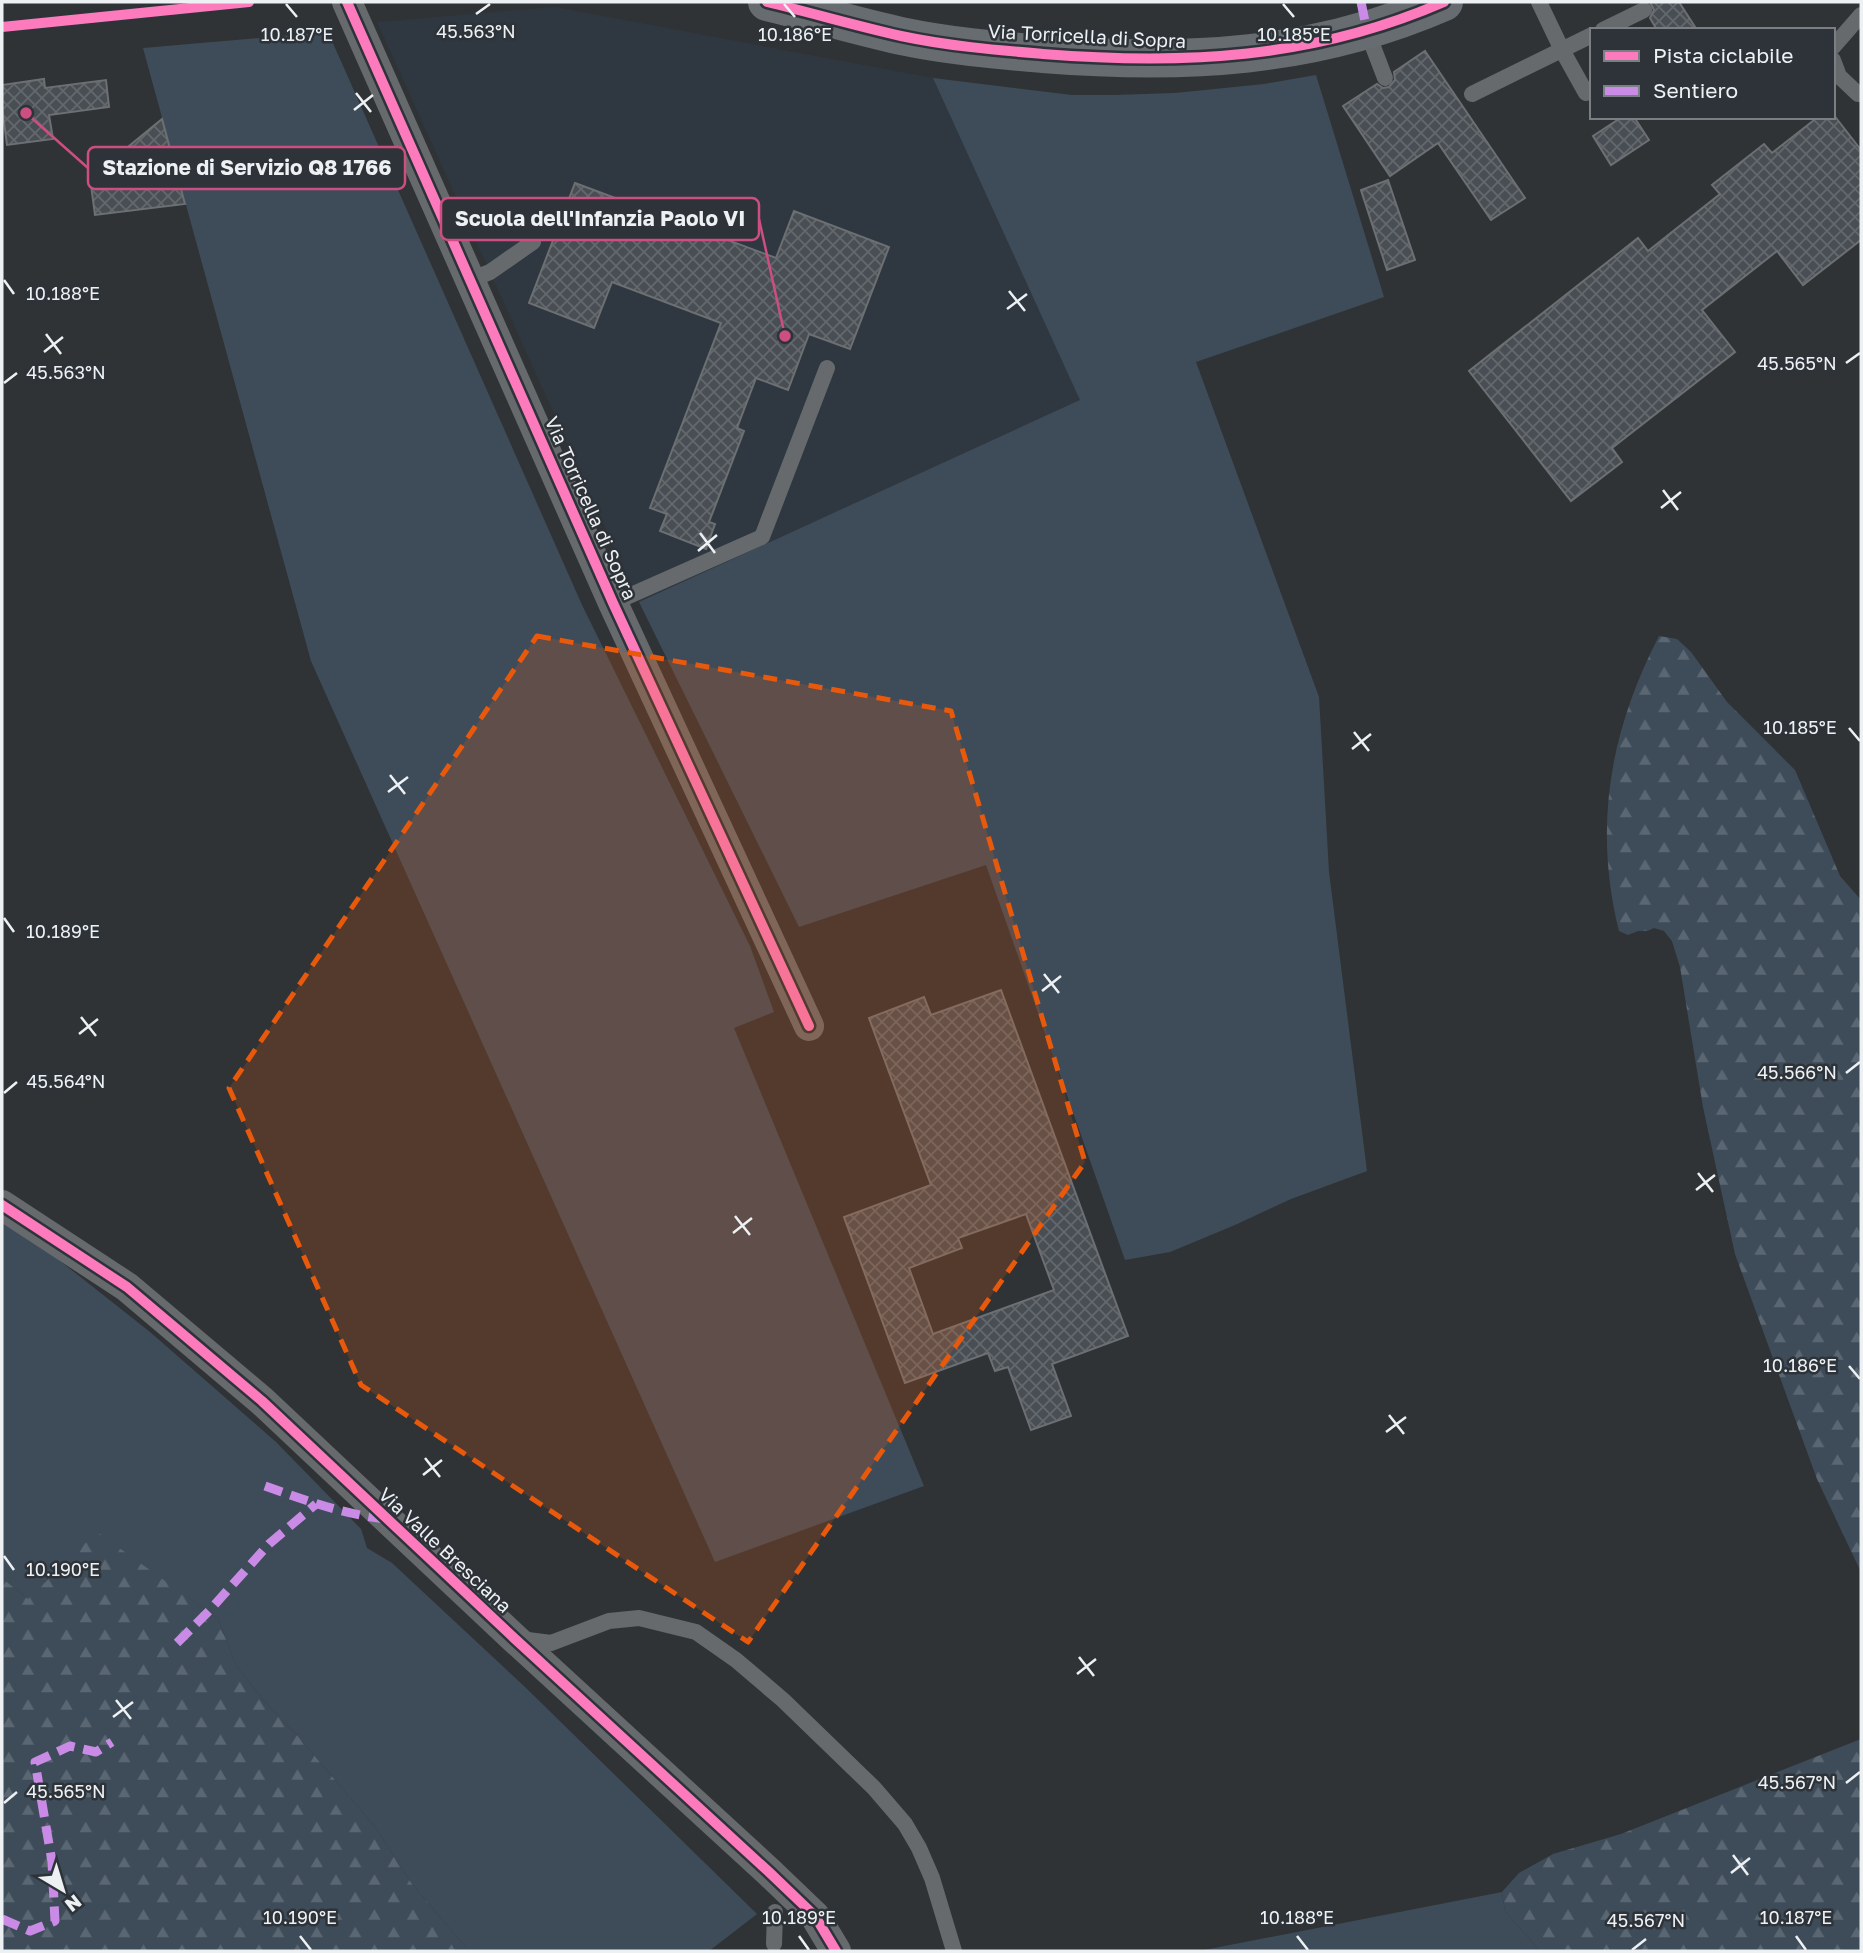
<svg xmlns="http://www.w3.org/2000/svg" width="1863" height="1953" font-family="'Golos Text',sans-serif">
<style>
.built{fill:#2f3841}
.grass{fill:#3e4c5a}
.forest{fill:url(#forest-firs)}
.building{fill:url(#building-cross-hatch);stroke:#6d7072;stroke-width:2;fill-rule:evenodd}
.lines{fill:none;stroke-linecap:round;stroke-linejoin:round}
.lane{stroke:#666a6d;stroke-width:16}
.street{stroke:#666a6d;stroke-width:30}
.secondary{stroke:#676c70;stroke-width:38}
.quiet{stroke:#ca8be6;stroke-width:9;stroke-dasharray:18 9;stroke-linecap:butt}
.cycleway-casing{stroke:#2d3338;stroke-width:15}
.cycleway{stroke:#fd7abc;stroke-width:10}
.marked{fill:#e8590c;fill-opacity:0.2;stroke:#e8590c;stroke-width:5;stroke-dasharray:14 9;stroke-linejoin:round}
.ticks{fill:none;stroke:#edf1f4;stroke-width:2.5}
.labels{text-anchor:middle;stroke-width:5;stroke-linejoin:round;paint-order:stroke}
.street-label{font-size:19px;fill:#edf1f4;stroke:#2d3338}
.ticks-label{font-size:18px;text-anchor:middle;fill:#edf1f4;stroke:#2d3338;stroke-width:5;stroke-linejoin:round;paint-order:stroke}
.leader{fill:none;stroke:#cd4e81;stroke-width:2.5}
.callout-dot{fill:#cd4e81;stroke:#2d3338;stroke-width:2.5}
.callout{fill:#2d3338;stroke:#cd4e81;stroke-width:2.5}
.callout-label{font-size:21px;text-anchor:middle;font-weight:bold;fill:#edf1f4}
</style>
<defs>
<pattern id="forest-firs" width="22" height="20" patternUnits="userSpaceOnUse" patternTransform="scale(1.75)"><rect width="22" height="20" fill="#3e4c5a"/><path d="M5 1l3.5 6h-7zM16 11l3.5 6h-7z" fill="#5a6672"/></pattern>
<pattern id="building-cross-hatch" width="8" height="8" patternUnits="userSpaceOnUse" patternTransform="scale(1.75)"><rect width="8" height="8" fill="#484e54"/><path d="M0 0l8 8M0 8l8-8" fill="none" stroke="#63686d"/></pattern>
</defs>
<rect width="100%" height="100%" fill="#303335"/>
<path class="built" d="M 555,7 L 933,78 L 1081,400 L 639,602 L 377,22 Z"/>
<g class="grass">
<path d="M 328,32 L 582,605 L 750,946 L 774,1012 L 734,1028 L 924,1486 L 715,1562 L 311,661 L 143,48 Z"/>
<path d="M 1316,75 L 1384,297 L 1196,362 L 1319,697 L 1329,872 L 1367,1171 L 1291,1199 L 1235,1225 L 1170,1252 L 1125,1260 L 986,865 L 799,927 L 639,602 L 1080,400 L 933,78 L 1072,95 L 1114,95 L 1175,93 L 1264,84 Z"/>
<path d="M 2,1215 L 150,1332 L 276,1442 L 361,1529 L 367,1548 L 392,1563 L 525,1687 L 757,1914 L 709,1951 L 469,1951 L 412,1884 L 375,1827 L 296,1734 L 262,1699 L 236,1665 L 218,1619 L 180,1592 L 28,1599 L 2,1578 Z"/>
<path d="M 1502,1892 L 1505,1911 L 1540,1951 L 1199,1951 Z"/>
</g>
<g class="forest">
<path d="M 1659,636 L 1677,639 L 1691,652 L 1727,702 L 1795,770 L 1840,876 L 1861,900 L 1861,1572 L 1817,1479 L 1735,1254 L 1703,1107 L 1680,967 L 1672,941 L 1664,931 L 1654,928 L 1647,931 L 1638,931 L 1628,935 L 1619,931 C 1593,826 1610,731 1659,636 Z"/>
<path d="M 97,1532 L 218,1619 L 236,1665 L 262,1699 L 296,1734 L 375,1827 L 412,1884 L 469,1951 L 2,1951 L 2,1578 L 28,1599 Z"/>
<path d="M 1861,1739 L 1861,1951 L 1540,1951 L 1505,1911 L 1502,1892 L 1519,1873 L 1553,1854 L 1621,1834 Z"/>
</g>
<g class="building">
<path d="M 1650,2 L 1679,2 L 1697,30 L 1657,30 L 1650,18 L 1654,10 Z"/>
<path d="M 1425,51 L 1525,198 L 1491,220 L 1438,143 L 1390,176 L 1343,106 L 1377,84 L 1383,88 L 1389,87 L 1395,80 L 1394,72 Z"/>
<path d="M 44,79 L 45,88 L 106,80 L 109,107 L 49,115 L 53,139 L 7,145 L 2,107 L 2,85 Z"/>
<path d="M 1833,114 L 1861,150 L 1861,240 L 1803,285 L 1777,251 L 1702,310 L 1735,352 L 1612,448 L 1622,462 L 1571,501 L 1469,371 L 1638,238 L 1648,251 L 1720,194 L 1712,185 L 1764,144 L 1772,153 L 1818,117 L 1833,117 Z"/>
<path d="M 1622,117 L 1634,117 L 1649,140 L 1611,165 L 1593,136 Z"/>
<path d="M 162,119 L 185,204 L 95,215 L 90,178 Z"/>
<path d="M 1388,180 L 1415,260 L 1387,270 L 1361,190 Z"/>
<path d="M 575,183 L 776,258 L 794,211 L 889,247 L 850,349 L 809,334 L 788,390 L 756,378 L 737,428 L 744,431 L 709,522 L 715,524 L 706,549 L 660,531 L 667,514 L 650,508 L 721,323 L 612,282 L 594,328 L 529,303 Z"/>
<path d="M 1001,990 L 1128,1336 L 1052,1364 L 1071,1416 L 1031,1430 L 1008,1367 L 995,1371 L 988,1353 L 905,1383 L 844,1217 L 931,1185 L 869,1018 L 924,997 L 931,1015 ZM 1026,1214 L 1054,1290 L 933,1334 L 909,1268 L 962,1248 L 958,1238 Z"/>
</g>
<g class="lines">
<g class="lane">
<path d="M 1539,2 L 1562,50 L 1586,93"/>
<path d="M 1603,30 L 1644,10"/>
<path d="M 1367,31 L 1385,78"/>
<path d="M 1833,47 L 1861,15"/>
<path d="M 1833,60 L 1839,76 L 1858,94 L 1861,94"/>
<path d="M 1472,94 L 1592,35"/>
<path d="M 470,280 L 490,272 L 533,242"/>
<path d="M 613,603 L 762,537 L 827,368"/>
<path d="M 520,1639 L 551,1643 L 609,1621 L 639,1618 L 696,1632 L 736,1660 L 783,1700 L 874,1788 L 905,1824 L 919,1848 L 932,1878 L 954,1951"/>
<path d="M 774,1944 L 775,1912"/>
</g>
<g class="street">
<path d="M 347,2 L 613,603 L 809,1026"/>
<path d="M 2,1205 L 127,1287 L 262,1401 L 514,1638 L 769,1872 L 815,1916 L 836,1951"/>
</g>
<path class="secondary" d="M 767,2 C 812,13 856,26 901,36 C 948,46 996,50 1043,54 C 1184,65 1313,59 1444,2"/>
<g class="quiet">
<path d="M 1361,2 L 1367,31"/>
<path d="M 265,1486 C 304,1500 343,1514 385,1519"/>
<path d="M 177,1643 L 209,1611 L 269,1544 L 316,1504"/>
<path d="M 2,1919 L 30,1931 L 55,1921 L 52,1862 L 35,1762 L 70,1746 L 96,1752 L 112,1742"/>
</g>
<g class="cycleway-casing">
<g id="cycleway">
<path d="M 347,2 L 613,603 L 809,1026"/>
<path d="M 767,2 C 812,13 856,26 901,36 C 948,46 996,50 1043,54 C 1184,65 1313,59 1444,2"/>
<path d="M 2,27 L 249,2"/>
<path d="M 2,1205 L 127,1287 L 262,1401 L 514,1638 L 769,1872 L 815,1916 L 836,1951"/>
</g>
</g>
<use href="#cycleway" class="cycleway"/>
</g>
<path class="marked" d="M 537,636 L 951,711 L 1085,1162 L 748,1642 L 361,1385 L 229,1088 Z"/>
<path class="ticks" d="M 286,4 L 297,17M 784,4 L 795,17M 1283,4 L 1294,17M 476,14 L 490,4M 356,93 L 371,112M 354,110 L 373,95M 4,280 L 14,294M 1009,291 L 1025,311M 1007,309 L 1027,294M 46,334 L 61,354M 44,352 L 63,337M 1846,363 L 1860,353M 4,383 L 17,373M 1663,490 L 1678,510M 1661,508 L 1681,492M 700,533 L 715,553M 698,551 L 717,535M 1849,728 L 1860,741M 1354,732 L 1369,751M 1352,749 L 1371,734M 390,775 L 405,794M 388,792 L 408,777M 4,918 L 14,932M 1044,974 L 1059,993M 1042,991 L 1061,976M 81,1017 L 96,1036M 79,1034 L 98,1019M 1846,1073 L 1860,1062M 4,1093 L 17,1082M 1698,1173 L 1713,1192M 1696,1190 L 1715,1175M 735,1216 L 750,1235M 733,1233 L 752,1218M 1849,1366 L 1860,1379M 1389,1415 L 1404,1434M 1386,1432 L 1406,1417M 425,1458 L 440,1477M 423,1475 L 442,1460M 4,1556 L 14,1570M 1079,1657 L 1094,1676M 1077,1674 L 1096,1659M 116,1700 L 131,1719M 113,1717 L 133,1702M 1846,1783 L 1860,1772M 4,1803 L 17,1792M 1733,1855 L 1748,1875M 1731,1873 L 1750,1858M 300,1936 L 311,1950M 799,1936 L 809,1950M 1297,1936 L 1308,1950M 1796,1936 L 1806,1950M 1632,1950 L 1646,1939"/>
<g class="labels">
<g class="street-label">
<text transform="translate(1087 36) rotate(3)" y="7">Via Torricella di Sopra</text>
<text transform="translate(591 508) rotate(66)" y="7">Via Torricella di Sopra</text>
<text transform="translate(445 1550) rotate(43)" y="7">Via Valle Bresciana</text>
</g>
</g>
<g class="ticks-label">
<text x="476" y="38">45.563°N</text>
<text x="297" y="41">10.187°E</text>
<text x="795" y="41">10.186°E</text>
<text x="1294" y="41">10.185°E</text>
<text x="63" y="300">10.188°E</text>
<text x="1797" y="370">45.565°N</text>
<text x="66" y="379">45.563°N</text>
<text x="1800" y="734">10.185°E</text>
<text x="63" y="938">10.189°E</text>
<text x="1797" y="1079">45.566°N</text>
<text x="66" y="1088">45.564°N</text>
<text x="1800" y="1372">10.186°E</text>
<text x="63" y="1576">10.190°E</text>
<text x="1797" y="1789">45.567°N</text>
<text x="66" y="1798">45.565°N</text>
<text x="300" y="1924">10.190°E</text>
<text x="799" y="1924">10.189°E</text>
<text x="1297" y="1924">10.188°E</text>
<text x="1796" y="1924">10.187°E</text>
<text x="1646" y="1927">45.567°N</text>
</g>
<path class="leader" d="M26 113L88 168M785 336L759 219"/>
<g class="callout-dot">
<circle cx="26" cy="113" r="7"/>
<circle cx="785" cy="336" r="7"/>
</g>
<g class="callout">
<rect x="88" y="147" width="317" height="42" rx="7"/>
<rect x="441" y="198" width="318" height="42" rx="7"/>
</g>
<g class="callout-label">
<text x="247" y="175">Stazione di Servizio Q8 1766</text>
<text x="600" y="226">Scuola dell'Infanzia Paolo VI</text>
</g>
<rect width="1863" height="1953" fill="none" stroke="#edf1f4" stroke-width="7"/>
<rect x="1590" y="28" width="245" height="91" fill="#2d3338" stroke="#7a7f83" stroke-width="2"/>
<rect x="1604" y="51" width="35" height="10" fill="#fd7abc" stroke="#7a7f83" stroke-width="2"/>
<text x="1653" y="63" font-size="21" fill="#edf1f4">Pista ciclabile</text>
<rect x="1604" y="86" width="35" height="10" fill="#ca8be6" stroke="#7a7f83" stroke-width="2"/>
<text x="1653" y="98" font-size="21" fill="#edf1f4">Sentiero</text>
<g transform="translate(63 1890) rotate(142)" stroke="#2d3338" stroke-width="5" paint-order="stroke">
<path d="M0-5L12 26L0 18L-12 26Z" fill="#edf1f4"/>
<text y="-10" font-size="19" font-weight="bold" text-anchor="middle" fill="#edf1f4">N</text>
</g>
</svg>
